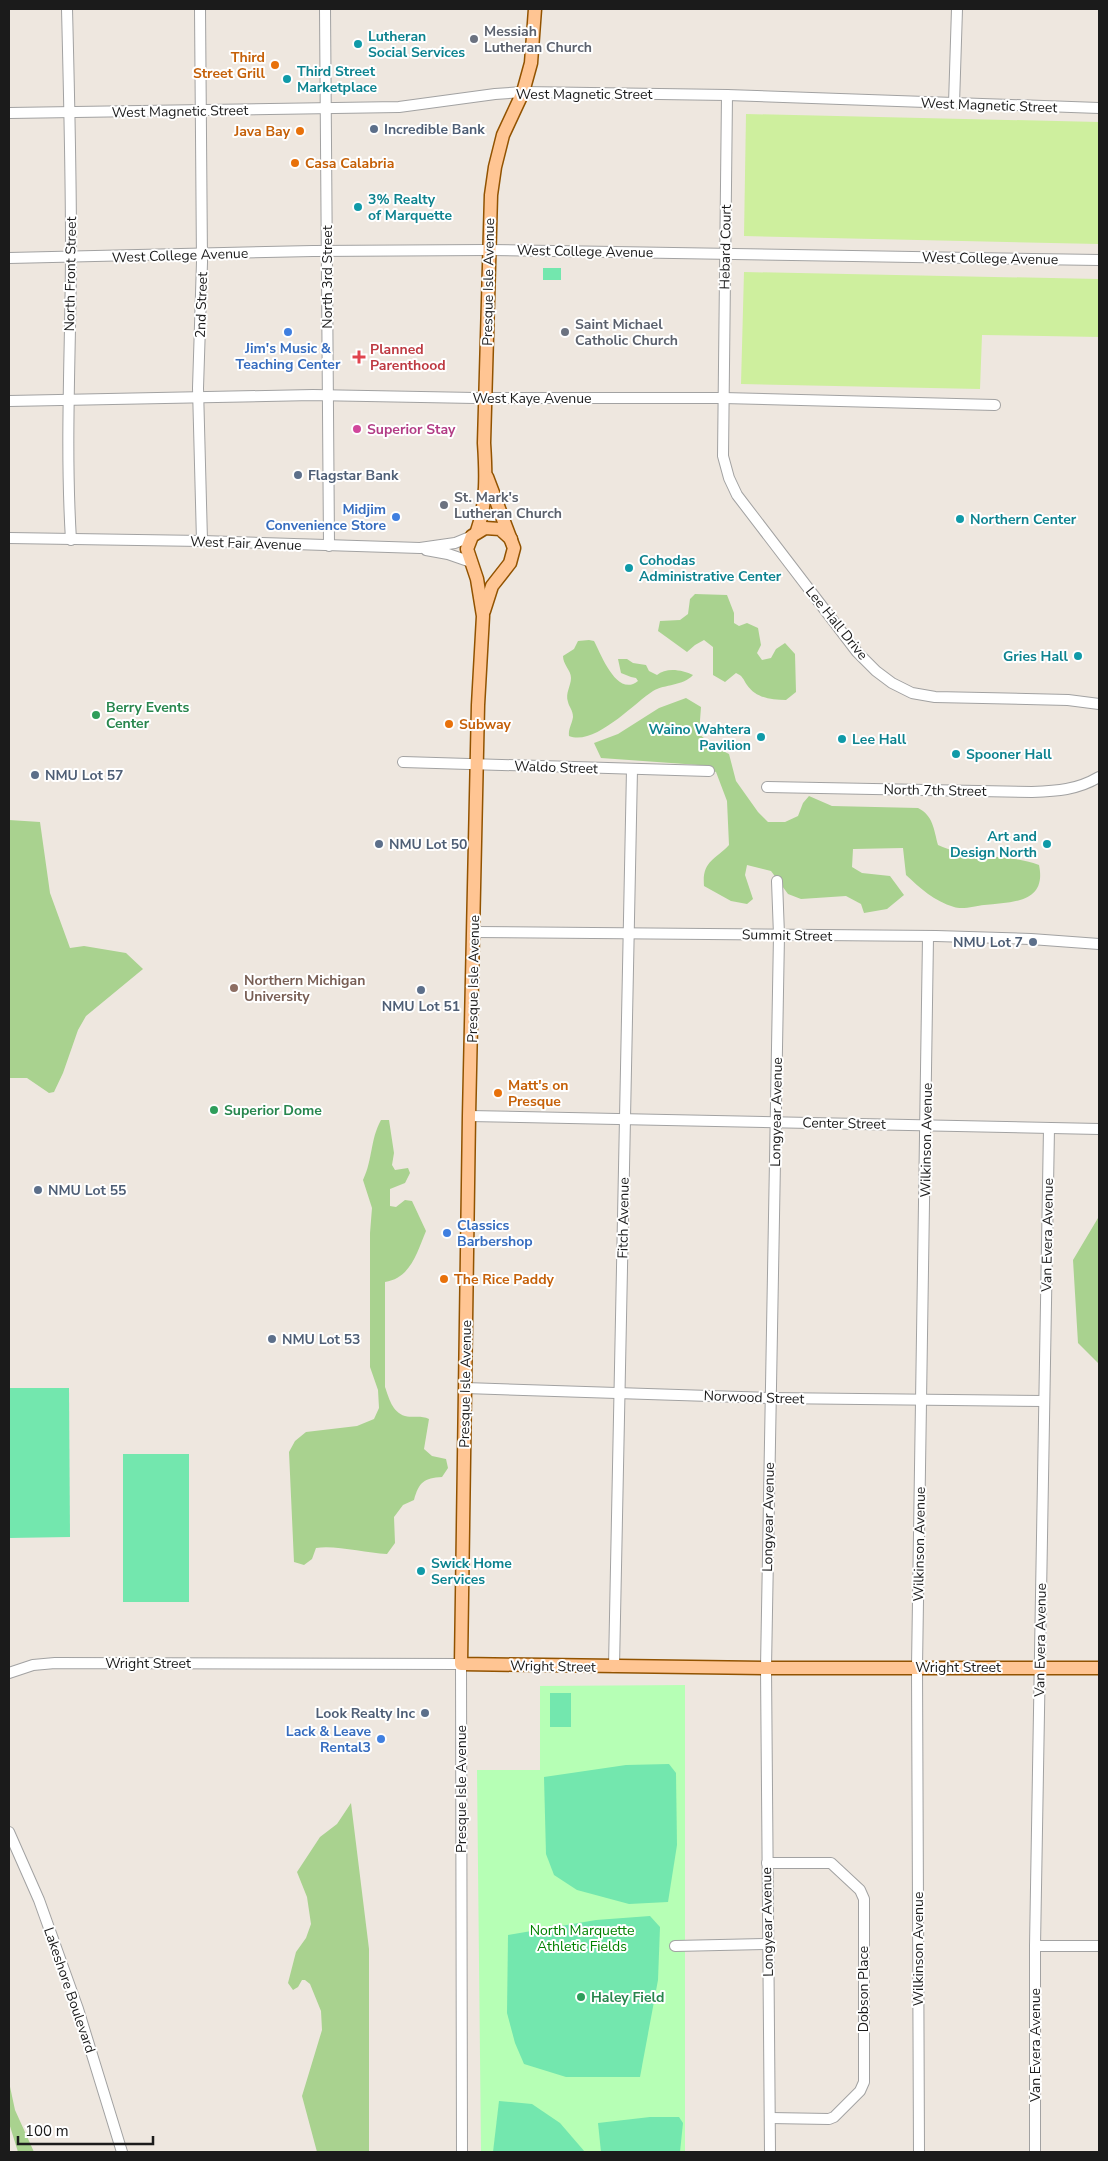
<svg xmlns="http://www.w3.org/2000/svg" width="1108" height="2161" font-family="'Nunito Sans',sans-serif">
<style>
.grass{fill:#ceef9e}
.forest{fill:#a9d28f}
.park{fill:#b6ffb5}
.pitch{fill:#73e7ae}
.lines{fill:none;stroke-linecap:round;stroke-linejoin:round}
.minor-casing{stroke:#a2a2a2;stroke-width:12}
.major-casing{stroke:#925300;stroke-width:15}
.minor{stroke:#fff;stroke-width:10}
.major{stroke:#ffc593;stroke-width:12}
.worship-dot{fill:#6b7280;stroke:#fff;stroke-width:2}
.culture-dot{fill:#0f9aa8;stroke:#fff;stroke-width:2}
.food-dot{fill:#e8710a;stroke:#fff;stroke-width:2}
.service-dot{fill:#5c6f8a;stroke:#fff;stroke-width:2}
.shop-dot{fill:#3f7fe0;stroke:#fff;stroke-width:2}
.health-dot{fill:#e0444e;stroke:#fff;stroke-width:2}
.hotel-dot{fill:#d1479c;stroke:#fff;stroke-width:2}
.leisure-dot{fill:#2e9e5b;stroke:#fff;stroke-width:2}
.education-dot{fill:#8d6e63;stroke:#fff;stroke-width:2}
.labels{text-anchor:middle;stroke-width:4;stroke-linejoin:round;paint-order:stroke}
.worship-label{font-size:14px;font-weight:bold;fill:#5b616d;stroke:#fff;text-anchor:start}
.culture-label{font-size:14px;font-weight:bold;fill:#0d838f;stroke:#fff;text-anchor:start}
.food-label{font-size:14px;font-weight:bold;fill:#c56008;stroke:#fff;text-anchor:start}
.street-label{font-size:14px;fill:#1b1b1b;stroke:#fff}
.service-label{font-size:14px;font-weight:bold;fill:#4e5e75;stroke:#fff;text-anchor:start}
.shop-label{font-size:14px;font-weight:bold;fill:#366cbe;stroke:#fff;text-anchor:end}
.health-label{font-size:14px;font-weight:bold;fill:#be3a42;stroke:#fff;text-anchor:start}
.hotel-label{font-size:14px;font-weight:bold;fill:#b23c85;stroke:#fff;text-anchor:start}
.leisure-label{font-size:14px;font-weight:bold;fill:#27864d;stroke:#fff;text-anchor:start}
.education-label{font-size:14px;font-weight:bold;fill:#785e54;stroke:#fff;text-anchor:start}
.park-label{font-size:14px;fill:#028200;stroke:#fff}
</style>
<rect width="100%" height="100%" fill="#eee7df"/>
<g class="grass">
<path d="M 746,114 L 1099,122 L 1099,244 L 744,236 Z"/>
<path d="M 744,272 L 1099,279 L 1099,337 L 982,335 L 980,389 L 741,384 Z"/>
</g>
<g class="forest">
<path d="M 695,594 L 727,595 L 734,613 L 734,623 L 739,626 L 747,623 L 758,628 L 761,645 L 757,653 L 762,660 L 771,658 L 776,649 L 785,643 L 795,654 L 796,692 L 786,700 C 771,700 756,698 747,685 C 743,679 743,676 736,673 L 725,682 L 713,675 L 713,647 L 704,640 L 695,645 L 687,652 L 658,631 L 660,621 L 680,620 L 688,614 L 690,599 Z"/>
<path d="M 589,640 L 594,641 C 601,654 617,698 638,681 L 636,678 L 631,677 L 621,673 L 618,659 L 627,659 L 633,663 L 646,665 L 649,671 L 657,675 C 666,667 683,670 693,675 C 683,686 665,684 653,691 C 633,704 595,746 569,736 C 568,729 572,724 573,717 C 573,710 569,707 568,702 C 565,693 571,686 571,678 C 571,670 563,665 563,656 L 574,649 L 578,641 Z"/>
<path d="M 686,698 L 701,707 L 699,734 L 715,747 L 729,754 L 736,781 L 758,812 L 768,822 L 785,822 L 798,816 L 803,803 L 809,796 L 832,806 L 918,808 C 933,815 934,830 938,845 C 969,860 1006,853 1039,865 C 1047,903 1012,902 984,905 C 976,906 962,910 954,907 C 934,901 920,888 906,875 L 903,848 L 853,849 L 852,867 L 862,873 L 890,876 L 904,895 L 887,909 L 864,913 L 861,904 L 846,896 L 801,899 L 788,894 L 771,871 L 747,865 L 745,875 L 753,899 L 747,904 L 731,901 L 704,886 C 702,861 714,861 729,845 L 727,801 L 716,772 L 699,765 L 601,758 L 594,743 L 618,734 L 659,708 Z"/>
<path d="M 9,820 L 40,822 L 50,893 L 70,948 L 84,946 L 126,953 L 143,969 L 86,1016 L 78,1030 L 63,1073 L 54,1092 L 49,1093 L 27,1078 L 9,1078 Z"/>
<path d="M 381,1120 L 389,1120 L 394,1153 L 392,1165 L 395,1170 L 408,1168 L 410,1173 L 405,1183 L 390,1189 L 390,1206 L 396,1207 L 405,1200 L 412,1201 L 426,1231 C 417,1252 411,1278 385,1282 L 385,1387 C 389,1398 392,1412 405,1416 C 414,1418 421,1415 429,1419 L 424,1449 L 432,1456 L 446,1459 L 448,1468 L 442,1477 C 424,1478 419,1482 414,1500 L 403,1505 L 394,1517 L 395,1543 L 387,1554 C 365,1553 336,1545 316,1548 L 312,1559 L 304,1565 L 294,1562 L 289,1452 L 295,1441 L 306,1432 L 357,1426 L 374,1419 L 379,1408 L 378,1390 L 370,1367 L 370,1233 L 372,1208 L 363,1180 C 373,1159 370,1140 381,1120 Z"/>
<path d="M 1099,1211 L 1099,1364 L 1078,1343 L 1073,1260 L 1098,1218 Z"/>
<path d="M 351,1803 L 369,1949 L 369,2152 L 317,2152 L 302,2096 L 322,2030 L 321,2011 L 310,1984 L 305,1980 L 302,1980 L 298,1987 L 293,1990 L 288,1983 L 296,1952 L 306,1938 L 311,1924 L 307,1897 L 297,1872 L 320,1837 L 337,1824 Z"/>
<path d="M 9,2082 L 15,2110 L 34,2152 L 18,2152 L 9,2123 Z"/>
</g>
<path class="park" d="M 685,1685 L 685,2152 L 481,2152 L 477,1770 L 540,1770 L 540,1686 Z"/>
<g class="pitch">
<rect x="543" y="268" width="18" height="12"/>
<path d="M 9,1388 L 69,1388 L 70,1537 L 9,1538 Z"/>
<rect x="123" y="1454" width="66" height="148"/>
<rect x="550" y="1693" width="21" height="34"/>
<path d="M 669,1764 L 676,1773 L 677,1845 L 668,1902 L 629,1904 L 577,1890 L 554,1875 L 546,1854 L 544,1777 L 626,1765 Z"/>
<path d="M 650,1916 L 660,1927 L 658,1980 L 640,2077 L 566,2077 L 524,2064 L 515,2043 L 507,2013 L 508,1935 L 596,1920 Z"/>
<path d="M 499,2101 L 532,2104 L 560,2123 L 585,2152 L 493,2152 Z"/>
<path d="M 650,2117 L 679,2117 L 683,2123 L 680,2152 L 601,2152 L 598,2123 Z"/>
</g>
<g class="lines">
<g class="minor-casing">
<g id="minor">
<path d="M 67,9 C 69,88 71,168 71,248 C 71,345 65,442 71,540"/>
<path d="M 200,9 L 202,262 L 198,388 L 202,541"/>
<path d="M 325,9 L 329,546"/>
<path d="M 727,95 L 723,456 L 729,478 L 737,495 L 857,652 L 876,671 L 892,683 L 912,693 L 935,697 L 1068,700 L 1099,704"/>
<path d="M 954,104 L 957,9"/>
<path d="M 9,113 L 399,107 L 495,94 L 523,92 L 727,95 L 1099,108"/>
<path d="M 9,258 L 313,251 L 488,250 L 1099,260"/>
<path d="M 9,401 L 313,395 L 475,398 L 723,398 L 995,405"/>
<path d="M 9,538 L 202,541 L 420,548 L 455,543 L 472,536"/>
<path d="M 426,550 L 448,554 L 471,562"/>
<path d="M 403,762 L 709,771"/>
<path d="M 767,787 L 1032,792 C 1057,791 1077,790 1099,777"/>
<path d="M 474,932 L 936,936 L 1031,939 L 1099,944"/>
<path d="M 469,1116 L 1099,1129"/>
<path d="M 465,1388 L 770,1398 L 1044,1401"/>
<path d="M 614,1667 L 632,769"/>
<path d="M 9,1673 L 33,1665 L 55,1663 L 461,1664 L 462,2152"/>
<path d="M 9,1832 L 39,1900 L 78,2009 L 122,2152"/>
<path d="M 767,1863 L 831,1863 L 860,1890 L 864,1899 L 864,2082 L 860,2091 L 834,2117 L 829,2119 L 770,2118"/>
<path d="M 675,1946 L 767,1944"/>
<path d="M 1035,1946 L 1099,1946"/>
<path d="M 770,2152 L 766,1668 L 779,935 L 777,881"/>
<path d="M 919,2152 L 917,1667 L 928,937"/>
<path d="M 1035,2152 L 1035,1946 L 1049,1128"/>
</g>
</g>
<g class="major-casing">
<g id="major">
<path d="M 477,531 C 487,503 486,473 484,443 L 491,195 L 495,167 L 503,135 L 523,92 L 531,63 L 535,9"/>
<path d="M 511,539 L 500,529 L 485,528 L 472,536 L 467,549 L 477,579 L 483,616 L 478,705 L 469,1116 L 461,1664 L 766,1668 L 1099,1668"/>
<path d="M 484,611 L 492,586 L 510,563 L 514,548 L 487,477"/>
</g>
</g>
<use href="#minor" class="minor"/>
<use href="#major" class="major"/>
</g>
<g class="worship-dot">
<circle cx="474" cy="39" r="5"/>
<circle cx="565" cy="332" r="5"/>
<circle cx="444" cy="505" r="5"/>
</g>
<g class="culture-dot">
<circle cx="358" cy="44" r="5"/>
<circle cx="287" cy="79" r="5"/>
<circle cx="358" cy="207" r="5"/>
<circle cx="960" cy="519" r="5"/>
<circle cx="629" cy="568" r="5"/>
<circle cx="1078" cy="656" r="5"/>
<circle cx="761" cy="737" r="5"/>
<circle cx="842" cy="739" r="5"/>
<circle cx="956" cy="754" r="5"/>
<circle cx="1047" cy="844" r="5"/>
<circle cx="421" cy="1571" r="5"/>
</g>
<g class="food-dot">
<circle cx="275" cy="65" r="5"/>
<circle cx="300" cy="131" r="5"/>
<circle cx="295" cy="163" r="5"/>
<circle cx="449" cy="724" r="5"/>
<circle cx="498" cy="1093" r="5"/>
<circle cx="444" cy="1279" r="5"/>
</g>
<g class="service-dot">
<circle cx="374" cy="129" r="5"/>
<circle cx="298" cy="475" r="5"/>
<circle cx="35" cy="775" r="5"/>
<circle cx="379" cy="844" r="5"/>
<circle cx="1033" cy="942" r="5"/>
<circle cx="421" cy="990" r="5"/>
<circle cx="38" cy="1190" r="5"/>
<circle cx="272" cy="1339" r="5"/>
<circle cx="425" cy="1713" r="5"/>
</g>
<g class="shop-dot">
<circle cx="288" cy="332" r="5"/>
<circle cx="396" cy="517" r="5"/>
<circle cx="447" cy="1233" r="5"/>
<circle cx="381" cy="1739" r="5"/>
</g>
<path class="health-dot" d="M356.5 349.5h5v5h5v5h-5v5h-5v-5h-5v-5h5z"/>
<circle class="hotel-dot" cx="357" cy="429" r="5"/>
<g class="leisure-dot">
<circle cx="96" cy="715" r="5"/>
<circle cx="214" cy="1110" r="5"/>
<circle cx="581" cy="1997" r="5"/>
</g>
<circle class="education-dot" cx="234" cy="988" r="5"/>
<g class="labels">
<g class="worship-label">
<text x="484" y="36">Messiah<tspan x="484" dy="16">Lutheran Church</tspan></text>
<text x="575" y="329">Saint Michael<tspan x="575" dy="16">Catholic Church</tspan></text>
<text x="454" y="502">St. Mark's<tspan x="454" dy="16">Lutheran Church</tspan></text>
</g>
<g class="culture-label">
<text x="368" y="41">Lutheran<tspan x="368" dy="16">Social Services</tspan></text>
<text x="297" y="76">Third Street<tspan x="297" dy="16">Marketplace</tspan></text>
<text x="368" y="204">3% Realty<tspan x="368" dy="16">of Marquette</tspan></text>
<text x="970" y="524">Northern Center</text>
<text x="639" y="565">Cohodas<tspan x="639" dy="16">Administrative Center</tspan></text>
<text x="1068" y="661" text-anchor="end">Gries Hall</text>
<text x="751" y="734" text-anchor="end">Waino Wahtera<tspan x="751" dy="16">Pavilion</tspan></text>
<text x="852" y="744">Lee Hall</text>
<text x="966" y="759">Spooner Hall</text>
<text x="1037" y="841" text-anchor="end">Art and<tspan x="1037" dy="16">Design North</tspan></text>
<text x="431" y="1568">Swick Home<tspan x="431" dy="16">Services</tspan></text>
</g>
<g class="food-label">
<text x="265" y="62" text-anchor="end">Third<tspan x="265" dy="16">Street Grill</tspan></text>
<text x="290" y="136" text-anchor="end">Java Bay</text>
<text x="305" y="168">Casa Calabria</text>
<text x="459" y="729">Subway</text>
<text x="508" y="1090">Matt's on<tspan x="508" dy="16">Presque</tspan></text>
<text x="454" y="1284">The Rice Paddy</text>
</g>
<g class="street-label">
<text x="584" y="99">West Magnetic Street</text>
<text transform="translate(989 105) rotate(2)" y="5">West Magnetic Street</text>
<text transform="translate(180 111) rotate(-1)" y="5">West Magnetic Street</text>
<text transform="translate(725 247) rotate(-89)" y="5">Hebard Court</text>
<text transform="translate(585 251) rotate(1)" y="5">West College Avenue</text>
<text transform="translate(180 255) rotate(-2)" y="5">West College Avenue</text>
<text transform="translate(990 258) rotate(1)" y="5">West College Avenue</text>
<text transform="translate(70 274) rotate(-89)" y="5">North Front Street</text>
<text transform="translate(327 277) rotate(-90)" y="5">North 3rd Street</text>
<text transform="translate(488 282) rotate(-89)" y="5">Presque Isle Avenue</text>
<text transform="translate(201 305) rotate(-88)" y="5">2nd Street</text>
<text x="532" y="403">West Kaye Avenue</text>
<text transform="translate(246 543) rotate(2)" y="5">West Fair Avenue</text>
<text transform="translate(837 623) rotate(51)" y="5">Lee Hall Drive</text>
<text transform="translate(556 767) rotate(2)" y="5">Waldo Street</text>
<text transform="translate(935 790) rotate(1)" y="5">North 7th Street</text>
<text transform="translate(787 935) rotate(1)" y="5">Summit Street</text>
<text transform="translate(473 979) rotate(-89)" y="5">Presque Isle Avenue</text>
<text transform="translate(776 1112) rotate(-89)" y="5">Longyear Avenue</text>
<text transform="translate(844 1123) rotate(1)" y="5">Center Street</text>
<text transform="translate(926 1140) rotate(-89)" y="5">Wilkinson Avenue</text>
<text transform="translate(623 1218) rotate(-89)" y="5">Fitch Avenue</text>
<text transform="translate(1047 1235) rotate(-89)" y="5">Van Evera Avenue</text>
<text transform="translate(465 1384) rotate(-89)" y="5">Presque Isle Avenue</text>
<text transform="translate(754 1397) rotate(2)" y="5">Norwood Street</text>
<text transform="translate(768 1517) rotate(-89)" y="5">Longyear Avenue</text>
<text transform="translate(919 1544) rotate(-89)" y="5">Wilkinson Avenue</text>
<text transform="translate(1040 1640) rotate(-89)" y="5">Van Evera Avenue</text>
<text x="148" y="1668">Wright Street</text>
<text transform="translate(553 1666) rotate(1)" y="5">Wright Street</text>
<text x="958" y="1672">Wright Street</text>
<text transform="translate(461 1789) rotate(-90)" y="5">Presque Isle Avenue</text>
<text transform="translate(767 1922) rotate(-91)" y="5">Longyear Avenue</text>
<text transform="translate(918 1949) rotate(-90)" y="5">Wilkinson Avenue</text>
<text transform="translate(863 1989) rotate(-90)" y="5">Dobson Place</text>
<text transform="translate(70 1990) rotate(71)" y="5">Lakeshore Boulevard</text>
<text transform="translate(1035 2045) rotate(-90)" y="5">Van Evera Avenue</text>
</g>
<g class="service-label">
<text x="384" y="134">Incredible Bank</text>
<text x="308" y="480">Flagstar Bank</text>
<text x="45" y="780">NMU Lot 57</text>
<text x="389" y="849">NMU Lot 50</text>
<text x="1023" y="947" text-anchor="end">NMU Lot 7</text>
<text x="421" y="1011" text-anchor="middle">NMU Lot 51</text>
<text x="48" y="1195">NMU Lot 55</text>
<text x="282" y="1344">NMU Lot 53</text>
<text x="415" y="1718" text-anchor="end">Look Realty Inc</text>
</g>
<g class="shop-label">
<text x="288" y="353" text-anchor="middle">Jim's Music &amp;<tspan x="288" dy="16">Teaching Center</tspan></text>
<text x="386" y="514">Midjim<tspan x="386" dy="16">Convenience Store</tspan></text>
<text x="457" y="1230" text-anchor="start">Classics<tspan x="457" dy="16">Barbershop</tspan></text>
<text x="371" y="1736">Lack &amp; Leave<tspan x="371" dy="16">Rental3</tspan></text>
</g>
<g class="health-label">
<text x="370" y="354">Planned<tspan x="370" dy="16">Parenthood</tspan></text>
</g>
<g class="hotel-label">
<text x="367" y="434">Superior Stay</text>
</g>
<g class="leisure-label">
<text x="106" y="712">Berry Events<tspan x="106" dy="16">Center</tspan></text>
<text x="224" y="1115">Superior Dome</text>
<text x="591" y="2002">Haley Field</text>
</g>
<g class="education-label">
<text x="244" y="985">Northern Michigan<tspan x="244" dy="16">University</tspan></text>
</g>
<g class="park-label">
<text x="582" y="1935">North Marquette<tspan x="582" dy="16">Athletic Fields</tspan></text>
</g>
</g>
<rect width="1108" height="2161" fill="none" stroke="#1b1b1b" stroke-width="20"/>
<path d="M18 2136v8h135v-8" fill="none" stroke="#1b1b1b" stroke-width="2.5"/>
<text x="25" y="2136" font-size="15" fill="#1b1b1b" stroke="#ffffff" stroke-width="4" paint-order="stroke">100 m</text>
</svg>
